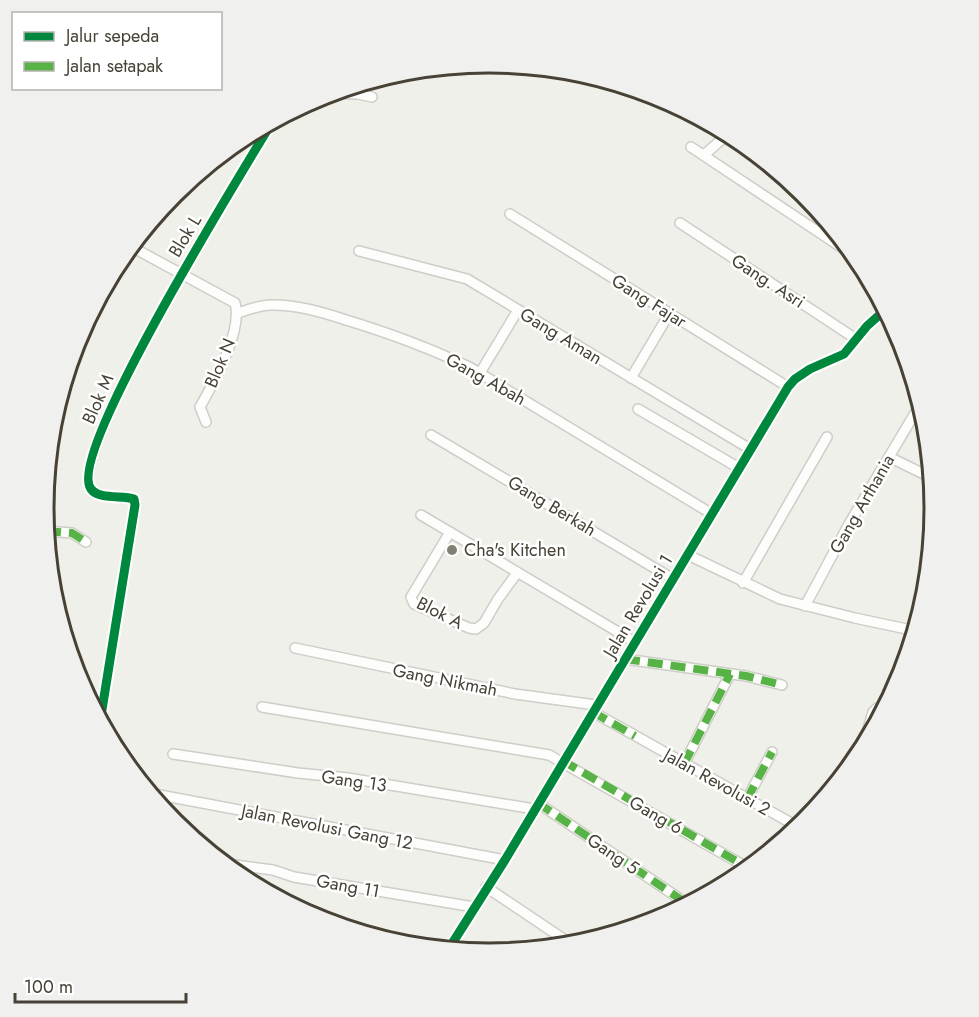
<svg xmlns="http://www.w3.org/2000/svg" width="979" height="1017" font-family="Jost,sans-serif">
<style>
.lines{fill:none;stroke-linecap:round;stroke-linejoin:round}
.street-casing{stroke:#cecdc7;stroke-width:12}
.street{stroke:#fdfdfc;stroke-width:9}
.quiet{stroke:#57b346;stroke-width:8;stroke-dasharray:15 8;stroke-linecap:butt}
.cycleway-casing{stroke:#fff;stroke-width:13}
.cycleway{stroke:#00873e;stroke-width:9}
.poi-dot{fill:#827f74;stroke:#fff;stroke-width:2}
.labels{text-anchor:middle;stroke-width:5;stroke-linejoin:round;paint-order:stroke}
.street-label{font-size:18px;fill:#474235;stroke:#fff}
.poi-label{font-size:18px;fill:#474235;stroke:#fff;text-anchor:start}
.rim{fill:none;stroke:#474235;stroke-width:3}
</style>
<rect width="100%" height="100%" fill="#f0f0ea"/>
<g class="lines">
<g class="street-casing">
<g id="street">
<path d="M 330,93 L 358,94 L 372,97"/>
<path d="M 691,147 L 859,259"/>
<path d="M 704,155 L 729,133"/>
<path d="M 510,214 L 788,387"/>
<path d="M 680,223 L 856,339"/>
<path d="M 130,246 L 235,303 C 243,331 214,382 200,407 L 206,422"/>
<path d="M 359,251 L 467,279 L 750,449"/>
<path d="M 238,313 C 249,309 258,306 269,305 C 295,304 322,312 346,320 C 389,333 430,348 471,368 L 712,514"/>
<path d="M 480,373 L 518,310"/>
<path d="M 631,378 L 669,314"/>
<path d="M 638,409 L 739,468"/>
<path d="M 431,435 L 673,579"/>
<path d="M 889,457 L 932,478"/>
<path d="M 421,515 L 635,642"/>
<path d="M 46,531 L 72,533 L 86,542"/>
<path d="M 450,532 L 411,597 L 414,604 L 469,628 L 476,629 L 484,623 L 498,599 L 517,573"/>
<path d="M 688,555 L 780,599 L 855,618 L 916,631"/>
<path d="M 743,583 L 827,437"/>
<path d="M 805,606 L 849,524 L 921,403"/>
<path d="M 295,648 L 515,694 L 596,705"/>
<path d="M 625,659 L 746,676 L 782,685"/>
<path d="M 262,707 L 549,755 L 750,869"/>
<path d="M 593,712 L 800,828"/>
<path d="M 100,722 L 135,505 L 134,499 C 122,495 99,500 91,489 C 65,455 245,168 272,122"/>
<path d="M 173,754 L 298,773 L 348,778 L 534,809"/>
<path d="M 859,759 L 873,712 L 877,708 L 885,710"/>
<path d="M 684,764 L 730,674"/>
<path d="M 149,793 L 505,860"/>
<path d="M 747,799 L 772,752"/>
<path d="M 538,803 L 689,905"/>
<path d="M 221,863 L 273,870 L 294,877 L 474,907"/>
<path d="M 486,887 L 574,946"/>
<path d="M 454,942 L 471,953"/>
<path d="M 448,950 L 505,860 L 788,387 L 795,379 L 810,369 L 844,354 L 867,326 L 886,309"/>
</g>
</g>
<use href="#street" class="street"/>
<g class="quiet">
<path d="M 46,531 L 72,533 L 86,542"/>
<path d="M 625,659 L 746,676 L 782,685"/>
<path d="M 593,712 L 635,736"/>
<path d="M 563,761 L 750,869"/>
<path d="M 684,764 L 730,674"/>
<path d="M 747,799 L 772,752"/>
<path d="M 538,803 L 689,905"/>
</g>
<g class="cycleway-casing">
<g id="cycleway">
<path d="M 100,722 L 135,505 L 134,499 C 122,495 99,500 91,489 C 65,455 245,168 272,122"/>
<path d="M 448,950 L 505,860 L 788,387 L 795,379 L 810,369 L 844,354 L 867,326 L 886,309"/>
</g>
</g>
<use href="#cycleway" class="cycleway"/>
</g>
<circle class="poi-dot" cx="452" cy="550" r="6"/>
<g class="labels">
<g class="street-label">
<text transform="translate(185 236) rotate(-59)" y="6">Blok L</text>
<text transform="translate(768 281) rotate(33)" y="6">Gang. Asri</text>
<text transform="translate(649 301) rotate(32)" y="6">Gang Fajar</text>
<text transform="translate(561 336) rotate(31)" y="6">Gang Aman</text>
<text transform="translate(220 363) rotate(-67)" y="6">Blok N</text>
<text transform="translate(486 379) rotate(29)" y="6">Gang Abah</text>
<text transform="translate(98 399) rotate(-66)" y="6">Blok M</text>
<text transform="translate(862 504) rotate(-60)" y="6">Gang Arthania</text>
<text transform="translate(552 506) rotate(31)" y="6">Gang Berkah</text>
<text transform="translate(638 606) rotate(-59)" y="6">Jalan Revolusi 1</text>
<text transform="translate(440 613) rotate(27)" y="6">Blok A</text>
<text transform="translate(445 680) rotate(11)" y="6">Gang Nikmah</text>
<text transform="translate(354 781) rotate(8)" y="6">Gang 13</text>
<text transform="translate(717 782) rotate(29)" y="6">Jalan Revolusi 2</text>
<text transform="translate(656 815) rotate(30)" y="6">Gang 6</text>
<text transform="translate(327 827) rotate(11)" y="6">Jalan Revolusi Gang 12</text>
<text transform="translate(613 854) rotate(34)" y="6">Gang 5</text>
<text transform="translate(348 886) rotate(10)" y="6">Gang 11</text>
</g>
<g class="poi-label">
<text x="464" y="556">Cha's Kitchen</text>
</g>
</g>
<path d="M0 0H979V1017H0ZM54 508a435 435 0 1 1 870 0a435 435 0 1 1-870 0Z" fill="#f0f0ef" fill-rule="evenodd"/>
<path class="rim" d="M54 508a435 435 0 1 1 870 0a435 435 0 1 1-870 0Z"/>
<rect x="12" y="12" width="210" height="78" fill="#ffffff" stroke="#b5b3ae" stroke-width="1.5"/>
<rect x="24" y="32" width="30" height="9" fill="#00873e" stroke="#b5b3ae" stroke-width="1.5"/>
<text x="66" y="42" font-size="18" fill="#474235">Jalur sepeda</text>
<rect x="24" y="62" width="30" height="9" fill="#57b346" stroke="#b5b3ae" stroke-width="1.5"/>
<text x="66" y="72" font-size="18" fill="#474235">Jalan setapak</text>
<path d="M15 993v9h171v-9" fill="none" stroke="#474235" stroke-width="3"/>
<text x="24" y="993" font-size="18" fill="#474235" stroke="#ffffff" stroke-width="4.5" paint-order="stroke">100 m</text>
</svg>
